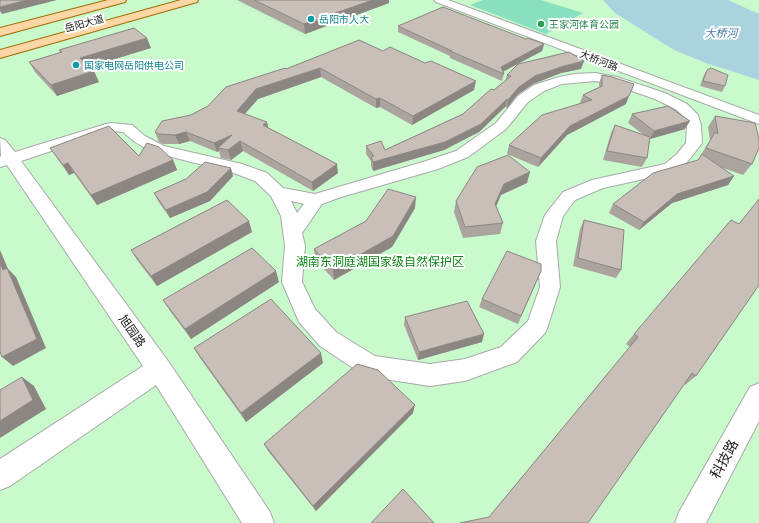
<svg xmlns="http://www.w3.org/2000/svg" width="759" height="523" font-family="'Archivo Narrow','Noto Sans SC',sans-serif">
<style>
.park{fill:#c8facc}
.pitch{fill:#88e0be}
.water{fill:#aad3df}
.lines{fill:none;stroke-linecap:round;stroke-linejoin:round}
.minor-casing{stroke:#a9a9a9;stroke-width:2}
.major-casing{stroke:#a06b00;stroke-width:2}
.minor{fill:#fff;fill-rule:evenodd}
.major{fill:#fcd6a4;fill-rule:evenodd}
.wall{fill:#aba49e}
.shaded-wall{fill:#8b8681}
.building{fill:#c7bfb8;stroke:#8b8681}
.culture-dot{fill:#0f9aa8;stroke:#fff;stroke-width:1.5}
.leisure-dot{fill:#2e9e5b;stroke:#fff;stroke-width:1.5}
.labels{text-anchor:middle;stroke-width:4;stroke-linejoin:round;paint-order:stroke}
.far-culture-label{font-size:10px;fill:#0d838f;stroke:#fff;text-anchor:start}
.far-street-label{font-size:10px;fill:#222;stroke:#fff}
.far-leisure-label{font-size:10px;fill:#27864d;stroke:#fff;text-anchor:start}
.far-water-label{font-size:11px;font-style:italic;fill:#4a7aab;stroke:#fff}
.park-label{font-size:12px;fill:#0c8416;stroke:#fff}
.street-label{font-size:12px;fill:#222;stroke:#fff}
.near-street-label{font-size:14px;fill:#222;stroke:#fff}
</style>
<rect width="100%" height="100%" fill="#f2efe9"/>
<rect class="park" x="0" y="0" width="759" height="523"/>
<path class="pitch" d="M 483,0 L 541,0 L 583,13 L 546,34 L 470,5 Z"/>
<path class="water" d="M 603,0 L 728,0 L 759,14 L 759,80 L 706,63 L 674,50 L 615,13 Z"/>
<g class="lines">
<g class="minor-casing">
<g id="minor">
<path d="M 434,0 L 448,0 L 759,115 L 759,124 L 436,2 Z"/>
<path d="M 595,73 L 617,77 L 665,93 L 687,104 L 698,115 L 701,125 L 702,143 L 689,160 L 676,172 L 603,188 L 575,200 L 563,216 L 556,241 L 560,287 L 548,326 L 545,333 L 517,362 L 465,381 L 430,386 L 371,377 L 362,374 L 320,346 L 299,322 L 282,282 L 285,246 L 281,216 L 271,196 L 255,181 L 231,172 L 152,152 L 135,142 L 123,132 L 112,131 L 21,161 L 168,361 L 270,512 L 274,523 L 242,523 L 156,385 L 10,486 L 0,490 L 0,459 L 143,366 L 7,165 L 0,167 L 0,157 L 1,156 L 0,138 L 5,140 L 15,152 L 106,124 L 111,123 L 132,125 L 145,136 L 164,146 L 242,164 L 267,173 L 283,188 L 315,194 L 426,161 L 456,151 L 496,123 L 518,96 L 534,85 L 559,77 L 575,74 ZM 595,81 L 609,83 L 655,99 L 677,110 L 684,117 L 687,125 L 686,143 L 677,154 L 665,164 L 592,180 L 563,192 L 545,215 L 536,241 L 540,287 L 528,321 L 501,347 L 465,359 L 430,364 L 375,356 L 336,332 L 315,309 L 302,282 L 305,246 L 302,233 L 322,204 L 341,197 L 438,169 L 468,157 L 506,129 L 528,102 L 544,91 L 562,84 ZM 291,201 L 304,204 L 297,213 Z"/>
<path d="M 759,383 L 759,421 L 706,523 L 675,523 L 679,512 L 750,387 Z"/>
</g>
</g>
<g class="major-casing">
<g id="major">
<path d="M 108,0 L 126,0 L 125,2 L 0,36 L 0,28 Z"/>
<path d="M 181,0 L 198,0 L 197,2 L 0,58 L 0,50 Z"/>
</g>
</g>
<use href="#minor" class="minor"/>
<use href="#major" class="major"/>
</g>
<g class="wall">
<path d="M 237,0 L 389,0 L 389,3 L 305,34 Z"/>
<path d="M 398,26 L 526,39 L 544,44 L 542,51 L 503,72 L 504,74 L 502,81 L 450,58 L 450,56 L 398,32 Z"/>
<path d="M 151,48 L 89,67 L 99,82 L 57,96 L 35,72 L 29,62 L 61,53 L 59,50 Z"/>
<path d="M 383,51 L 474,90 L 412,125 L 380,107 L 376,108 L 321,77 L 258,99 L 245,114 L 268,128 L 338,173 L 313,191 L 243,151 L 231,160 L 221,158 L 219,151 L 217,152 L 190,141 L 179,144 L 163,144 L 159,142 L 155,132 L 286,69 Z"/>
<path d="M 581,69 L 561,73 L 533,84 L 517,95 L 507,108 L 505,107 L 479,132 L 444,150 L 373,171 L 371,166 L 371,161 L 366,154 L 366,146 L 385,150 L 463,114 L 505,81 L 507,75 Z"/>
<path d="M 707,70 L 725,86 L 722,92 L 700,86 L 704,75 Z"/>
<path d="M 602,75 L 626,104 L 567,135 L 538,167 L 507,154 L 509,145 L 580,103 L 583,95 L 599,88 L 599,83 Z"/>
<path d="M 632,114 L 685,129 L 650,139 L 647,158 L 642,167 L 603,160 L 611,133 L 615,125 L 644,135 L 628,123 Z"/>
<path d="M 715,116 L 752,164 L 743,175 L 720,167 L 734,176 L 728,185 L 672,203 L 639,230 L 609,213 L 613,204 L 698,160 L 710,140 L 708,127 Z"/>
<path d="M 50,148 L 139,156 L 173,160 L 177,170 L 97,205 L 74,173 L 69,175 L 57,158 Z"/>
<path d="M 233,176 L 210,201 L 170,218 L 158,201 L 154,193 Z"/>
<path d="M 527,183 L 501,195 L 496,207 L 503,223 L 500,234 L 463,238 L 454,212 L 456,201 Z"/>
<path d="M 759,199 L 759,285 L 696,376 L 685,385 L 684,384 L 489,517 L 630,347 L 626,344 L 634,334 L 739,224 Z"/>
<path d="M 415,208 L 392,247 L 334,280 L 315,259 L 314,249 Z"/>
<path d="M 584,220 L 621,270 L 616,278 L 573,266 L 580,229 Z"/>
<path d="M 252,232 L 157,286 L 137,260 L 131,250 Z"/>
<path d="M 541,271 L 518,324 L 479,307 L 482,299 Z"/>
<path d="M 279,282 L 191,339 L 170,311 L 163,300 Z"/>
<path d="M 405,317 L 482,342 L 418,360 L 404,325 Z"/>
<path d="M 194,348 L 323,363 L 246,422 L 200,358 Z"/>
<path d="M 413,413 L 316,511 L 268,451 L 264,444 Z"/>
</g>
<g class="shaded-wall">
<path d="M 27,0 L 57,0 L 2,14 L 0,11 L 0,7 Z"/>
<path d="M 373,0 L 389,0 L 389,3 L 305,34 L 304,24 Z"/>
<path d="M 147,38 L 151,48 L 85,68 L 80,58 Z"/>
<path d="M 544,44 L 542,51 L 500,73 L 501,67 Z"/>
<path d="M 584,61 L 581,69 L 561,73 L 533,84 L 517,95 L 507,108 L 508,100 L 519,87 L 535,76 L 564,66 Z"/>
<path d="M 320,68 L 321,77 L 258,99 L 239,120 L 237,111 L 256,89 Z"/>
<path d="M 94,71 L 99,82 L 57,96 L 51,85 Z"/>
<path d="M 476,81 L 474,90 L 412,125 L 413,116 Z"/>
<path d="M 629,96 L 626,104 L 567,135 L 538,167 L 541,158 L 570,126 Z"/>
<path d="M 380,98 L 380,107 L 376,108 L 376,99 Z"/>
<path d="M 507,99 L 505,107 L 479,132 L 444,150 L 373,171 L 373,162 Z"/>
<path d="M 690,121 L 685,129 L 650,139 L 654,131 Z"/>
<path d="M 267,122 L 269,131 L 263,125 Z"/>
<path d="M 186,132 L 190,141 L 179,144 L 175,135 Z"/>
<path d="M 232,135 L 218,148 L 219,151 L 217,152 L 214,143 Z"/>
<path d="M 240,141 L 243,151 L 231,160 L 228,150 Z"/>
<path d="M 173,160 L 177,170 L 97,205 L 91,195 Z"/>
<path d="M 68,163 L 74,173 L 69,175 L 63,165 Z"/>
<path d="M 337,164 L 338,173 L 313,191 L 312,182 Z"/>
<path d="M 231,168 L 233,176 L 210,201 L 170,218 L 166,210 Z"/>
<path d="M 530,172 L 527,183 L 501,195 L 492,215 L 495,204 L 504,184 Z"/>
<path d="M 734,176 L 728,185 L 672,203 L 639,230 L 644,222 L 677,194 Z"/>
<path d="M 416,197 L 415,208 L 392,247 L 334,280 L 333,270 Z"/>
<path d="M 249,221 L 252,232 L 157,286 L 151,276 Z"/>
<path d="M 0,250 L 8,269 L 16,277 L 46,348 L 13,366 L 2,357 L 3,270 L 0,263 Z"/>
<path d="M 276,271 L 279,282 L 191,339 L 185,329 Z"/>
<path d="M 484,334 L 482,342 L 418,360 L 419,352 Z"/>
<path d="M 321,353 L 323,363 L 246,422 L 241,413 Z"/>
<path d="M 22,377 L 34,386 L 46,409 L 0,438 L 0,421 Z"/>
<path d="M 415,405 L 413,413 L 316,511 L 313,506 Z"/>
</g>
<g class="building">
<path d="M 0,0 L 27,0 L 0,7 Z"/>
<path d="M 254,0 L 373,0 L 304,24 Z"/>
<path d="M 443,7 L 526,39 L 528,38 L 544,44 L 501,67 L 504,74 L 450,51 L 452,51 L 398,26 Z"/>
<path d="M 134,28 L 147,38 L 80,58 L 94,71 L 51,85 L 29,62 L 62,52 L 59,50 Z"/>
<path d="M 359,40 L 383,51 L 390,47 L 425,63 L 431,61 L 476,81 L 413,116 L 380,98 L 376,99 L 320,68 L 256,89 L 237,111 L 267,122 L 263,125 L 337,164 L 312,182 L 240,141 L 228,150 L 218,148 L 232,135 L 214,143 L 186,132 L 175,135 L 159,134 L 155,132 L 162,121 L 191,115 L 208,106 L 226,87 L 285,68 L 286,69 Z"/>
<path d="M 569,52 L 584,61 L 564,66 L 535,76 L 519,87 L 508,100 L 507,99 L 481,124 L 445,142 L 373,162 L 371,157 L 374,156 L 366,146 L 381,141 L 385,150 L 463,114 L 491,89 L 494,90 L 511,76 L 507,75 L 518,64 Z"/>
<path d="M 711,68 L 728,75 L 725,86 L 703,81 L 707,70 Z"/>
<path d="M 602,75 L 612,77 L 634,84 L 629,96 L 570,126 L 541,158 L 509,145 L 542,115 L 592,100 L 583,95 L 602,86 Z"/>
<path d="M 668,106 L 690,121 L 654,131 L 632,114 Z"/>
<path d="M 715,116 L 755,123 L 759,139 L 759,148 L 752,164 L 706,148 L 715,132 L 718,134 Z"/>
<path d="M 615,125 L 650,137 L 647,158 L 607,151 Z"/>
<path d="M 109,126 L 139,156 L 147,143 L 159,147 L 173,160 L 91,195 L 68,163 L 63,165 L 50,148 Z"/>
<path d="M 702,154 L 734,176 L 677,194 L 644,222 L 613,204 L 653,173 L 698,160 Z"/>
<path d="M 508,155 L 530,172 L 504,184 L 495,204 L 503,223 L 465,227 L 456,201 L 477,167 Z"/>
<path d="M 205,162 L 231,168 L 207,192 L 166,210 L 154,193 L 186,179 Z"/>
<path d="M 388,189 L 416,197 L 393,236 L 333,270 L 314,249 L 366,221 Z"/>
<path d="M 759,199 L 759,285 L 696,376 L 692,373 L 588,523 L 460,523 L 489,517 L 638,337 L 634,334 L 731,220 L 739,224 Z"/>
<path d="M 227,200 L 249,221 L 151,276 L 131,250 Z"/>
<path d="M 584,220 L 624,230 L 621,270 L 578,258 Z"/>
<path d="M 252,248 L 276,271 L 185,329 L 163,300 Z"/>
<path d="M 507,251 L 541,264 L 541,271 L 521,316 L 482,299 Z"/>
<path d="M 0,263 L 3,270 L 7,268 L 37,339 L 2,357 L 0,352 Z"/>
<path d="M 271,299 L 321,353 L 241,413 L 194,348 Z"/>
<path d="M 467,301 L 484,334 L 419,352 L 405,317 Z"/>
<path d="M 357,364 L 378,370 L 415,405 L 313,506 L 264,444 Z"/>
<path d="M 22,377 L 33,400 L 0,421 L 0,390 Z"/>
<path d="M 403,489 L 434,523 L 371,523 Z"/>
</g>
<g class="culture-dot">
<circle cx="311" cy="19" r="4"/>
<circle cx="76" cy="65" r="4"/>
</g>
<circle class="leisure-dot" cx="541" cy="24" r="4"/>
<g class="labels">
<g class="far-culture-label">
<text x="319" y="23">岳阳市人大</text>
<text x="84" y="69">国家电网岳阳供电公司</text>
</g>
<g class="far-street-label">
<text transform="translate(84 23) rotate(-15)" y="4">岳阳大道</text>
<text transform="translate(599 60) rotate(21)" y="4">大桥河路</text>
</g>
<g class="far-leisure-label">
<text x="549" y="28">王家河体育公园</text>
</g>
<g class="far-water-label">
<text x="721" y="37">大桥河</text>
</g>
<g class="park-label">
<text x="380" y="266">湖南东洞庭湖国家级自然保护区</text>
</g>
<g class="street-label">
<text transform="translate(132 331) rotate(55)" y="4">旭园路</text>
</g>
<g class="near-street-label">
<text transform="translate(724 459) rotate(-61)" y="5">科技路</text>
</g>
</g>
</svg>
